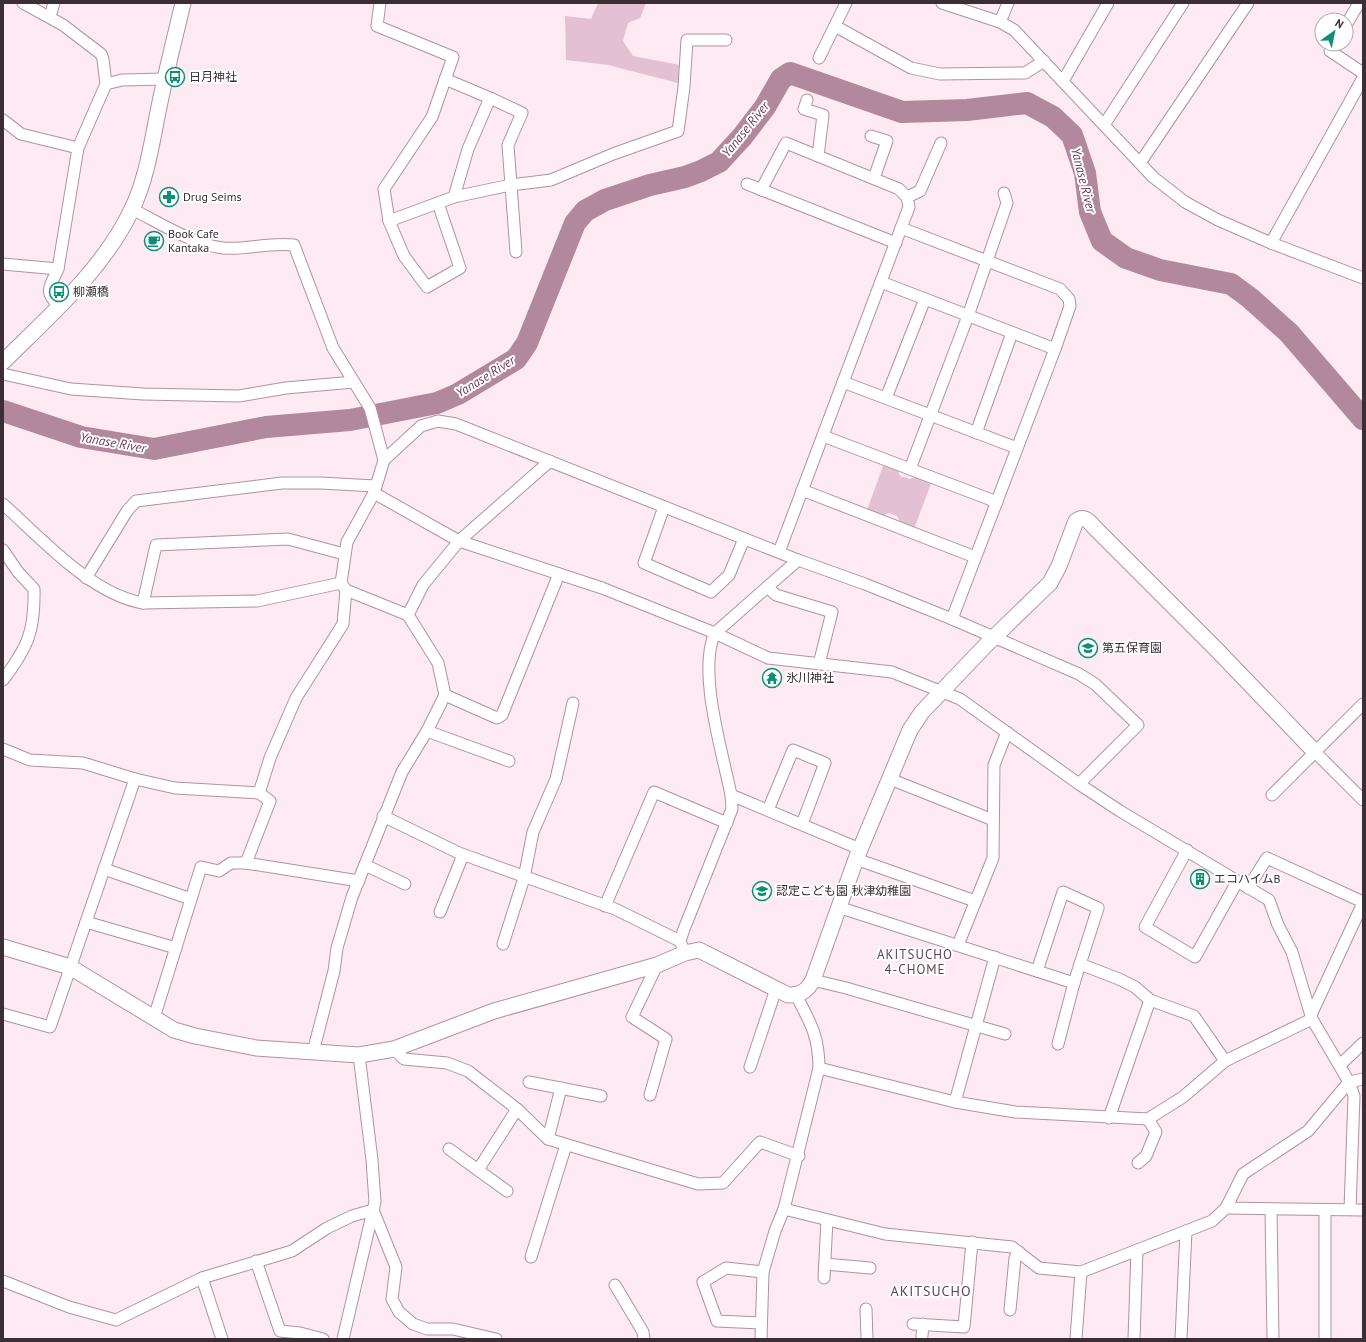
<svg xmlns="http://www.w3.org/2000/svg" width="1366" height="1342" font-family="'PT Sans','Noto Sans JP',sans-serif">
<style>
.green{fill:#e4c1d2}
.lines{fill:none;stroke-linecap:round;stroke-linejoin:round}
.river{stroke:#b1889c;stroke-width:22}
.street-casing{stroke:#b192a0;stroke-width:13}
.secondary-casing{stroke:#b192a0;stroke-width:17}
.street{stroke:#fff;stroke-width:11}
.secondary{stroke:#fff;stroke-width:15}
.labels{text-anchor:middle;stroke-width:4;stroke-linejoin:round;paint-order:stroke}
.poi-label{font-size:12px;fill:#3b2e34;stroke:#fff;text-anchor:start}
.water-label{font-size:13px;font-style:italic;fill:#703856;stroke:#fff}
.neighbourhood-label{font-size:13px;letter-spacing:1px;fill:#5e4451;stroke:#fff}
.quarter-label{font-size:14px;letter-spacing:1px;fill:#5e4451;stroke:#fff}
</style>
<rect width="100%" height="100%" fill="#feeaf3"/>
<g class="green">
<path d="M 598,3 L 646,3 L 640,18 L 628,23 L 623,41 L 633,56 L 680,65 L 678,83 L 608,65 L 566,60 L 565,16 L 591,19 Z"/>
<path d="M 884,463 L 897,468 L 900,476 L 910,479 L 917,476 L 932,481 L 914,529 L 901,524 L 897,516 L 889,513 L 882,516 L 867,510 Z"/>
</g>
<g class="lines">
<path class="river" d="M 3,411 L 81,437 L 154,449 L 266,427 L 350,420 L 437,403 L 458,394 L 516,359 L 527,343 L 575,223 L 585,211 L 605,200 L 650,185 L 685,177 L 701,171 L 719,162 L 742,137 L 765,107 L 781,79 L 790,73 L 902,112 L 967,110 L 1027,103 L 1053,117 L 1072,135 L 1085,173 L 1090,212 L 1102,241 L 1126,258 L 1160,270 L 1231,284 L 1250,298 L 1289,333 L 1363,419"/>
<g class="street-casing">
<g id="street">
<path d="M 380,3 L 377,26 L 453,57 L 432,117 L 384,189 L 389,221 L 404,256 L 427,287 L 460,268 L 438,203"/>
<path d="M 942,3 L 1000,22 L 1014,30 L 1153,177 L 1185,202 L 1218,220 L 1271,243 L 1363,278"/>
<path d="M 50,17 L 54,3"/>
<path d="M 1000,22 L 1008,3"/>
<path d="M 1346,25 L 1359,3"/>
<path d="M 835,26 L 911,68 L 940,74 L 1025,73 L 1044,61"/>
<path d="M 1334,44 L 1330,51 L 1363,73"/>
<path d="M 819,58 L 846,3"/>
<path d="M 445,79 L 490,98"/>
<path d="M 1063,81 L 1108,3"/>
<path d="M 106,84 L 122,80 L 165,79"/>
<path d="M 3,120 L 21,134 L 78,148"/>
<path d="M 1104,125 L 1183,3"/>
<path d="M 871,136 L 887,141 L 874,178"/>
<path d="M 1140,163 L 1248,3"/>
<path d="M 747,184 L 896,243"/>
<path d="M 761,190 L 786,143 L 818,156"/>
<path d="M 454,197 L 468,149 L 490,98 L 522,113 L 508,145 L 516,252"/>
<path d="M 907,197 L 920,191 L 941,143"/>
<path d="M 132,209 C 158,222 194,245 223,248 C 246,250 270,242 294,245 L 333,348 L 370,408 L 384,460"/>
<path d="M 389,221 L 454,197 L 511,185 L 551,180 L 613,154 L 678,131 L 684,87 L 687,40 L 726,40"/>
<path d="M 901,228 L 1060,289 L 1069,299 L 1070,306 L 1055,349 L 952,619"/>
<path d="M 1271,243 L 1363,78"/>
<path d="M 3,264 L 58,269 L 78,148 L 106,84 L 103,59 L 101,54 L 63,25 L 23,3"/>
<path d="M 58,269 C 50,287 43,291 59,306"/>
<path d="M 881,282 L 1055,349"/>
<path d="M 3,374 L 71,389 L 143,394 L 239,396 L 286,388 L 354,382"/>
<path d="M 843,382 L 1017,448"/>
<path d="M 886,398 L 925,299"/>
<path d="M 976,433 L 1012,333"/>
<path d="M 823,436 L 997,502"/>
<path d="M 910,469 L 968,316 L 1007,203 L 1004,193"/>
<path d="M 802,490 L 975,557"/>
<path d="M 374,493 L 459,541 L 602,588 L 715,633 L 768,658 L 892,672 L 960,699 L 1079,784 L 1120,811 L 1269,900 L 1278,925 L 1292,952 L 1312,1019 L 1349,1082 L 1354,1096 L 1350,1209"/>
<path d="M 3,504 C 42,539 91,594 143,603 L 257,601 L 341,583"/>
<path d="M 664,507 L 644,563 L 711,592 L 729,575 L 744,539"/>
<path d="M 3,550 L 18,572 L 34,589 C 35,631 28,647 3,680"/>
<path d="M 779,552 L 909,207 L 907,197 L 899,189 L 818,156 L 823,115 L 804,109 L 807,100"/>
<path d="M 86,578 L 127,511 L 136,501 L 282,483 L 321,483 L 375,486"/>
<path d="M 767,587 L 776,595 L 832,612 L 819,664"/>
<path d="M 143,603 L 156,545 L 288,539 L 344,554"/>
<path d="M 408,615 L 423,585 L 459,541 L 550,461"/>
<path d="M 445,695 L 497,718 L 502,715 L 559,574"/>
<path d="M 427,731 L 509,761"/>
<path d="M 3,749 L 30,760 L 83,763 L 135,779 L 175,788 L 259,793 L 270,801 L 246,863 L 231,863 L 219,871 L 201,867 L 154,1018"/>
<path d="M 1315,752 L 1363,800"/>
<path d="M 890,779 L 993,820"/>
<path d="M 259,793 L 270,758 L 296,698 L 343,624 L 346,590"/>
<path d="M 731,795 L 860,849"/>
<path d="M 1272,795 L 1363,704"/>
<path d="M 768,810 L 793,750 L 825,763 L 802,824"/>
<path d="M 383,816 L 459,853 L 615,909 L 680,941"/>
<path d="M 1187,850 L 1145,927 L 1195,957 L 1237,882"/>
<path d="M 856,859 L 975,901"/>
<path d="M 246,863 L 359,881"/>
<path d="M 365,865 L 405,884"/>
<path d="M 104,869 L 191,899"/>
<path d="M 1248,888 L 1267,858 L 1363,902"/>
<path d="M 605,906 L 654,792 L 727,823"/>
<path d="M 838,907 L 1074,983"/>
<path d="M 440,912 L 463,855"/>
<path d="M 86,922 L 176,948"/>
<path d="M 503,944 L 524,878 L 533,832 L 556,779 L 573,703"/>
<path d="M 958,945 L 993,858 L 994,765 L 1007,732"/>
<path d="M 685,953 L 680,941 L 684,929 L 732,809 L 731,795 C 723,754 697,671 715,633 L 798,560"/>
<path d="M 1080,964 L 1119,979 L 1135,987 L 1150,1000 L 1194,1016 L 1225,1061"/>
<path d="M 1037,971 L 1063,892 L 1098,908 L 1074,983 L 1058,1044"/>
<path d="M 813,980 L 846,988 L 1005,1034"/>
<path d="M 3,1014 L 50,1027 L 135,779"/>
<path d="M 1311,1015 L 1363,903"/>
<path d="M 394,1049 L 404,1059 L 447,1063 L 468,1071 L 517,1109 L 478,1170"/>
<path d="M 313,1052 L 334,971 L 337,948 L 352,897 L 402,772 L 427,731 L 445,695 L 438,663 L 408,615 L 346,590 L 341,583 L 347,542 L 374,493 L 384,460 L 421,426 L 438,421 L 456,424 L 798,560 L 865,584 L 952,619 L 1079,674 L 1095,684 L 1138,725 L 1079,784"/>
<path d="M 1340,1065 L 1363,1043"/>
<path d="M 750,1067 L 776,989"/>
<path d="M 819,1068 L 955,1102 L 1015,1112 L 1148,1119 L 1183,1097 L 1225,1061 L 1312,1019"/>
<path d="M 529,1082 L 601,1096"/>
<path d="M 650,1095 L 666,1039 L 632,1017 L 657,965"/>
<path d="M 955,1102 L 995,957"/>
<path d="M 517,1109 L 548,1139 L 698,1184 L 723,1183 L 760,1142 L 799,1156"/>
<path d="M 1109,1118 L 1150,1000"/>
<path d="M 548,1139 L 561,1088"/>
<path d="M 449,1149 L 507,1191"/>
<path d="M 1138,1163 L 1146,1156 L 1156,1132 L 1148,1119"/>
<path d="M 1226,1208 L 1363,1210"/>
<path d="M 784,1209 L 885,1234 L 1012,1247 L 1039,1268 L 1081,1272 L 1212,1221 L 1226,1208 L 1243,1174 L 1308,1131 L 1349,1082 L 1363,1079"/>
<path d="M 1271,1209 L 1273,1339"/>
<path d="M 373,1210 L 396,1267 L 392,1299 L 399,1312 L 413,1324 L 427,1329 L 453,1329 L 496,1339"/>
<path d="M 531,1257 L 566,1145"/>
<path d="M 256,1261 L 280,1331 L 300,1333 L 323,1339"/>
<path d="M 825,1264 L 870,1268"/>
<path d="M 202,1278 L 222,1339"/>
<path d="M 824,1278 L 827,1220"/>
<path d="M 3,1281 L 69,1307 L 116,1320 L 202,1278 L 292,1251 L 327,1228 L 352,1216 L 373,1210"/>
<path d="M 615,1285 L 643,1332 L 644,1339"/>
<path d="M 866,1309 L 867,1339"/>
<path d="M 1010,1310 L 1015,1258 L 1019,1252"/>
<path d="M 761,1323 L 717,1321 L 703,1282 L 726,1268 L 763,1272"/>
<path d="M 913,1324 L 964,1327 L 972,1242"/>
<path d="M 922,1336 L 923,1324"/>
<path d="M 343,1339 L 375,1202 L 372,1160 L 359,1055"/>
<path d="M 761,1339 L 763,1272 L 775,1231 L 784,1209 L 819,1068 C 819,1036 810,1022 796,995"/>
<path d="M 1076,1339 L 1081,1272"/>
<path d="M 1134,1339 L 1137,1250"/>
<path d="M 1181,1339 L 1186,1231"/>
<path d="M 1325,1339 L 1325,1210"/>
</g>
</g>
<g class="secondary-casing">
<g id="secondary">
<path d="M 3,362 C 49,316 104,269 132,209 C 147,178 152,141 159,107 C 166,72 175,37 183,3"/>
<path d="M 3,947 L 70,967 L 174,1030 L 195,1036 L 256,1048 L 359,1055 L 394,1049 L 494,1011 L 657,965 L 685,953 L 699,950 L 788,995 C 801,995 807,991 813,980 L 856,859 L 910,730 L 922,712 L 987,644 L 1050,583 L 1059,566 L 1076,521 C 1084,515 1089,521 1094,527 L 1216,649 L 1315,752"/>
</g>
</g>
<use href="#street" class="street"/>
<use href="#secondary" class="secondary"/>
</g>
<defs>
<g id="bus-ring" transform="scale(1)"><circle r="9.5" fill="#fff" stroke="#0c8f76" stroke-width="1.5"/><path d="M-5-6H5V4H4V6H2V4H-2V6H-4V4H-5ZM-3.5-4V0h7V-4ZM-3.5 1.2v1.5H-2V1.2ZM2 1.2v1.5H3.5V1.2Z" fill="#0c8f76"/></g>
<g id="pharmacy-ring" transform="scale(1)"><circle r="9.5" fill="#fff" stroke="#0c8f76" stroke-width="1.5"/><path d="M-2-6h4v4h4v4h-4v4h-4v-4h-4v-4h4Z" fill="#0c8f76"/></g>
<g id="cafe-ring" transform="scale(1)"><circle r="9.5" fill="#fff" stroke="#0c8f76" stroke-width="1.5"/><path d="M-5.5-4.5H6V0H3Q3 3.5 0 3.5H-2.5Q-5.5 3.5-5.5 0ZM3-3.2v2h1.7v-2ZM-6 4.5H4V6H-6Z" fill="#0c8f76"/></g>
<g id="school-ring" transform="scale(1)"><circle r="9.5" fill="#fff" stroke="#0c8f76" stroke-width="1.5"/><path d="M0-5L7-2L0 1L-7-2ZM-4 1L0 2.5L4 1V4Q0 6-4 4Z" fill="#0c8f76"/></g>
<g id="temple-ring" transform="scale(1)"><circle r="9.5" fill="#fff" stroke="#0c8f76" stroke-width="1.5"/><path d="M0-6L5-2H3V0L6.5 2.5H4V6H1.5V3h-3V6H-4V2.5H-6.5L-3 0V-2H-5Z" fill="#0c8f76"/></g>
<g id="building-ring" transform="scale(1)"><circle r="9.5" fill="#fff" stroke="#0c8f76" stroke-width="1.5"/><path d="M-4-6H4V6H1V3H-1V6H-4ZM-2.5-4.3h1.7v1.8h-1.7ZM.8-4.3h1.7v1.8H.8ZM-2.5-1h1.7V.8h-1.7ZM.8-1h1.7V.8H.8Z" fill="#0c8f76"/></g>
</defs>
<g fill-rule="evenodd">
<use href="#bus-ring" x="175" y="77"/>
<use href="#pharmacy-ring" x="169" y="197"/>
<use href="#cafe-ring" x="154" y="241"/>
<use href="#bus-ring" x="59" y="292"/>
<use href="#school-ring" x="1088" y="648"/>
<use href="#temple-ring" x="772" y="678"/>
<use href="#building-ring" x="1200" y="879"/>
<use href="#school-ring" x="762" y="891"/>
</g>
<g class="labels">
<g class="poi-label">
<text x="189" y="81">日月神社</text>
<text x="183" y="201">Drug Seims</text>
<text x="168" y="238">Book Cafe<tspan x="168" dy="14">Kantaka</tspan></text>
<text x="73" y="296">柳瀬橋</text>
<text x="1102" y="652">第五保育園</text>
<text x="786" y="682">氷川神社</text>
<text x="1214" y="883">エコハイムB</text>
<text x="776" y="895">認定こども園 秋津幼稚園</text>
</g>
<g class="water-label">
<text transform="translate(745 129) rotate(-51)" y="5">Yanase River</text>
<text transform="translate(1084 180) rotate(76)" y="5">Yanase River</text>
<text transform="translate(485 376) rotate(-32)" y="5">Yanase River</text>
<text transform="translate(113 442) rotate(10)" y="5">Yanase River</text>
</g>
<g class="neighbourhood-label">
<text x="915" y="959">AKITSUCHO<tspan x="915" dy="15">4-CHOME</tspan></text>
</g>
<g class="quarter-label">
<text x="931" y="1296">AKITSUCHO</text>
</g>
</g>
<rect width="1366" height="1342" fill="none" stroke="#3b2e34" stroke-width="8"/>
<g transform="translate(1334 32) rotate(33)"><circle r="19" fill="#ffffff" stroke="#b1abae"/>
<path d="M0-3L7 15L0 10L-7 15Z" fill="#0c8f76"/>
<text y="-6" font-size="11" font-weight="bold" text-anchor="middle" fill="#3b2e34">N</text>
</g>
</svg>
